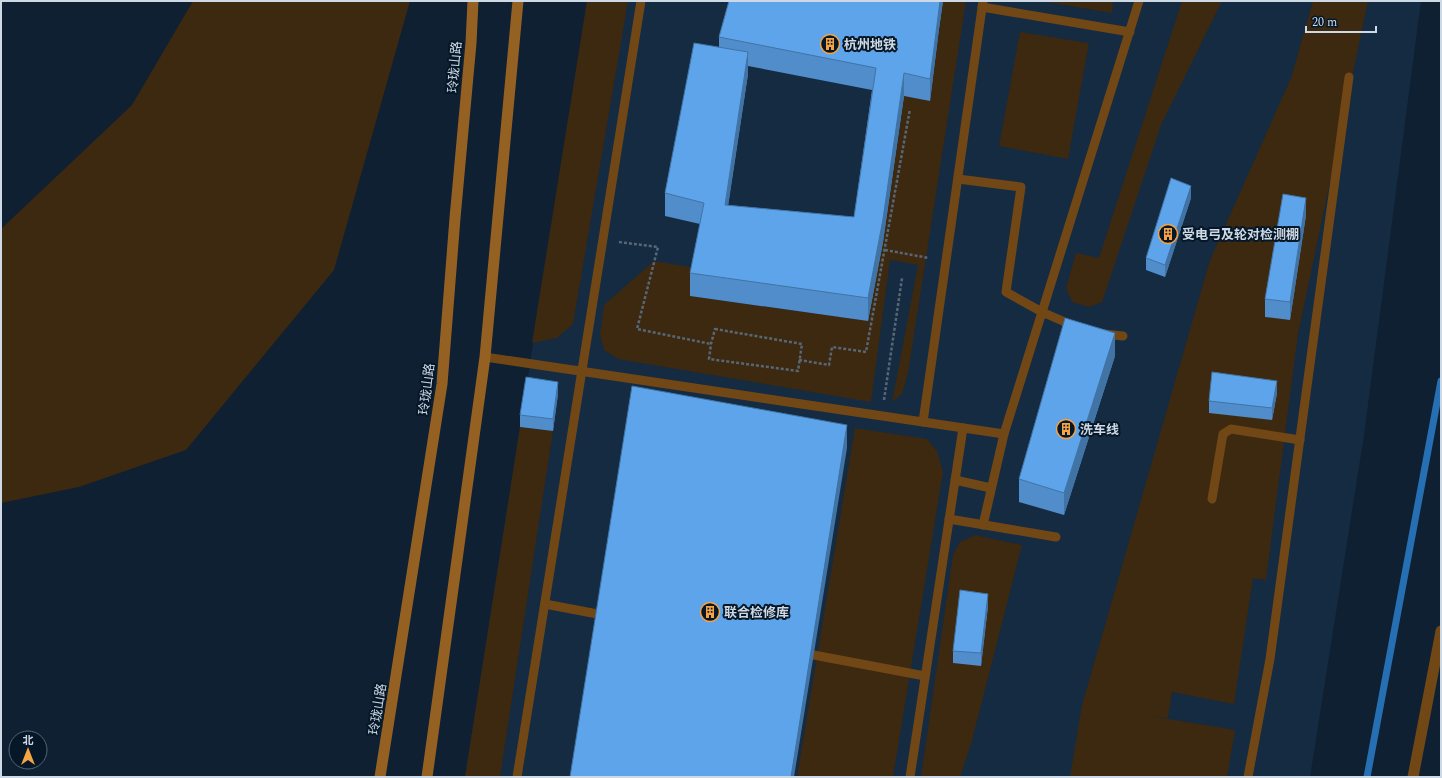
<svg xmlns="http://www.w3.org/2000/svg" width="1442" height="778" font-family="Spectral,'Noto Sans SC',serif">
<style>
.built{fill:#142b41}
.green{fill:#3d2810}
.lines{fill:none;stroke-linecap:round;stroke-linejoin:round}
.stream{stroke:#266fb2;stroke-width:7}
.path{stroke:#576776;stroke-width:2.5;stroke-dasharray:3 2;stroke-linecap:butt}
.service{stroke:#714716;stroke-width:9}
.minor{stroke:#714716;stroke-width:11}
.secondary{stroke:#956123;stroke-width:11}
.wall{fill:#508dca;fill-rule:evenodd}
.shaded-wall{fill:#4173a4}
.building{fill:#5da4eb;stroke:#4173a4}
.labels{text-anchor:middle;stroke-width:4;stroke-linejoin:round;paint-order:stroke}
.poi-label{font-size:13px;font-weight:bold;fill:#cdd9e5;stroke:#061728;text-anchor:start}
.street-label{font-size:13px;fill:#cdd9e5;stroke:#061728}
</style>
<rect width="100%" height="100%" fill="#0e2032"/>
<path class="built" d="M 587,1 L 1421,1 L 1364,435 L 1310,777 L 465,777 Z"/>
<g class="green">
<path d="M 193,1 L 410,1 L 334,270 L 186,450 L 79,487 L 1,503 L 1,229 L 132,105 Z"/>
<path d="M 587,1 L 628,1 L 573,324 L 557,338 L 532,343 Z"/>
<path d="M 943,1 L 966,1 L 908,373 L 902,394 L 892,402 L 918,265 L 890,260 L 871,402 L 618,359 L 604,350 L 600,335 L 604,305 L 654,261 L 696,268 L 690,296 L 868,321 L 883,242 L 904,96 L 930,101 Z"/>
<path d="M 1041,1 L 1113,1 L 1112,13 Z"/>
<path d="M 1182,1 L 1222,1 L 1161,125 L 1102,302 L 1089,307 L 1072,302 L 1066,288 L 1076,253 L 1099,258 Z"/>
<path d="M 1313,1 L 1368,1 L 1298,334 L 1266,580 L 1253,578 L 1234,704 L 1172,692 L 1168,718 L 1151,716 L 1235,730 L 1227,777 L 1070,777 L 1082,705 L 1210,260 L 1291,78 Z"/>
<path d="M 1020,32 L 1089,43 L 1068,159 L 999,146 Z"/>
<path d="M 520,427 L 553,431 L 500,777 L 465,777 Z"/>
<path d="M 855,428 L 927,439 L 937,451 L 943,472 L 893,777 L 797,777 Z"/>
<path d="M 975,535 L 1022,545 L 971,744 L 960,777 L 921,777 L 953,555 L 960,542 Z"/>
</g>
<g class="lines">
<path class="stream" d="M 1367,777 L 1441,381"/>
<g class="path">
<path d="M 619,242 L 658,247 L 637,329 L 711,344"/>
<path d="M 885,250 L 929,258"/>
<path d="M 715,329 L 802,344 L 798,371 L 709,359 L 711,344 Z"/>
<path d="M 799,360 L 829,365 L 832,347 L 866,352 L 910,109"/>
<path d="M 884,400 L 902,278"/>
</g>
<g class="service">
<path d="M 982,7 L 1130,32"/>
<path d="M 958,179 L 1021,187 L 1006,292 L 1042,312 L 1074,326"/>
<path d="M 1104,334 L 1123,336"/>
<path d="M 485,357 L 1004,434 L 1139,1"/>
<path d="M 923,422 L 983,1"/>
<path d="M 955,480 L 991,488"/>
<path d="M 1212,499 L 1223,434 L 1231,429 L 1300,440"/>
<path d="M 949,519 L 1056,537"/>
<path d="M 983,525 L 1004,434"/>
<path d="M 545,604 L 608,616"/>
<path d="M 803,653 L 925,676"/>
<path d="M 517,777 L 641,1"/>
<path d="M 910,777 L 963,428"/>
<path d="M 1248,777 L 1270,659 L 1349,77"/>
</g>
<path class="minor" d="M 1413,777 L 1441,631"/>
<g class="secondary">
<path d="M 380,777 L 442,384 L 455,218 L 471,43 L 473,1"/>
<path d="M 427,777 L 485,357 L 518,1"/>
</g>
</g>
<g class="wall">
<path d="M 729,1 L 943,1 L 939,29 L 930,101 L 904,96 L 883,242 L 868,321 L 690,296 L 690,273 L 700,224 L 665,216 L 665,193 L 719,47 L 719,37 ZM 748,66 L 872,90 L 854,217 L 728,205 L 748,74 Z"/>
<path d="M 1191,198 L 1165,277 L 1146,270 L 1146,258 Z"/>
<path d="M 1306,215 L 1290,320 L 1265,317 L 1265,299 Z"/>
<path d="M 1115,356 L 1064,515 L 1019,502 L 1019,479 Z"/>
<path d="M 1277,393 L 1272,420 L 1209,413 L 1209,401 Z"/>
<path d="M 558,394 L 553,431 L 520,427 L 520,415 Z"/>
<path d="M 988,606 L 981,666 L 953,663 L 953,651 Z"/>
</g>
<g class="shaded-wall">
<path d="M 940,1 L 943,1 L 939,29 L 930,101 L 930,79 Z"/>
<path d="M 748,52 L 748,74 L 725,227 L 725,205 Z"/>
<path d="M 904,73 L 904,96 L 883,242 L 868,321 L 868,298 Z"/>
<path d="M 1191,186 L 1191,198 L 1165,277 L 1165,265 Z"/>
<path d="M 1306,198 L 1306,215 L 1290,320 L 1290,302 Z"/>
<path d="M 1115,333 L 1115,356 L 1064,515 L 1064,493 Z"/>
<path d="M 1277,381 L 1277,393 L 1272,420 L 1272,408 Z"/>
<path d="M 558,382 L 558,394 L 553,431 L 553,419 Z"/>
<path d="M 847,425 L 847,448 L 794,777 L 791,777 Z"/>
<path d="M 988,594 L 988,606 L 981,666 L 981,653 Z"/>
</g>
<g class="building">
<path d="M 729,1 L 940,1 L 930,79 L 904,73 L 883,219 L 868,298 L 690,273 L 704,203 L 665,193 L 694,43 L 748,52 L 725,205 L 854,217 L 876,68 L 719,37 Z"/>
<path d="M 1171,178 L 1191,186 L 1165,265 L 1146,258 Z"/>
<path d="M 1283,194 L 1306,198 L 1290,302 L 1265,299 Z"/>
<path d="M 1065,318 L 1115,333 L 1064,493 L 1019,479 Z"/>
<path d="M 1212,372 L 1277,381 L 1272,408 L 1209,401 Z"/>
<path d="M 526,377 L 558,382 L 553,419 L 520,415 Z"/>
<path d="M 632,386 L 847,425 L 791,777 L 570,777 Z"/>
<path d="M 960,590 L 988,594 L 981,653 L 953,651 Z"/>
</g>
<defs>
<g id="building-ring" transform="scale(1)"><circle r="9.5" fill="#061728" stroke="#f5a345" stroke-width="1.5"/><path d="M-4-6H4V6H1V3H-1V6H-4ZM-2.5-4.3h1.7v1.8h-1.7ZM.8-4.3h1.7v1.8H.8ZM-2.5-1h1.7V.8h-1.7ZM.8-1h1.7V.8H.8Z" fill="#f5a345"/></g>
</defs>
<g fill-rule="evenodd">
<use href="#building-ring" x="830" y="44"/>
<use href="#building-ring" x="1168" y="234"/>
<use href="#building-ring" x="1066" y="429"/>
<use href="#building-ring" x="710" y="612"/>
</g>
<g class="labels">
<g class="poi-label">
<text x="844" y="49">杭州地铁</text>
<text x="1182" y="239">受电弓及轮对检测棚</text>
<text x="1080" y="434">洗车线</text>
<text x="724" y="617">联合检修库</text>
</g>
<g class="street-label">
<text transform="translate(454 67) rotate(-85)" y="5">玲珑山路</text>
<text transform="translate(426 389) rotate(-83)" y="5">玲珑山路</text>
<text transform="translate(377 709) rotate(-81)" y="5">玲珑山路</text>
</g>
</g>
<rect width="1442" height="778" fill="none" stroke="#cdd9e5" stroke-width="4"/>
<g transform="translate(28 750)"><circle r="19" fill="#061728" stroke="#566574"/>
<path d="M0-3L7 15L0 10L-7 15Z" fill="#f5a345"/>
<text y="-6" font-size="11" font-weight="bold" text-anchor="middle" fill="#cdd9e5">北</text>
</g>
<path d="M1306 26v6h70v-6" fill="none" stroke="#cdd9e5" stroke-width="2"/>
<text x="1312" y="26" font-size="12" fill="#cdd9e5" stroke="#061728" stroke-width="3" paint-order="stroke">20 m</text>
</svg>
